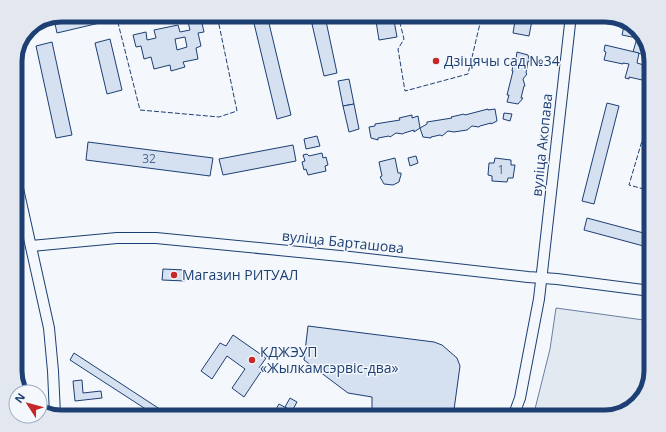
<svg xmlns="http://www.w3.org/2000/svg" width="666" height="432" font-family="'Open Sans',sans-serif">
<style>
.green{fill:#e3e9f0;stroke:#687fa3}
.building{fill:#d5e0f0;stroke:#1d3f73;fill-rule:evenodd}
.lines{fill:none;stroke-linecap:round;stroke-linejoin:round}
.major-casing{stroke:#1d3f73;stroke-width:12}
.major{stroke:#f4f7fb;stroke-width:10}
.fence{stroke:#1d3f73;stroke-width:1;stroke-dasharray:5 2;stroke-linecap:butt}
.poi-dot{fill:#c62828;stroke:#f4f7fb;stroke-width:1.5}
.labels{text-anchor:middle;stroke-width:3;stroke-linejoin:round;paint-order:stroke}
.number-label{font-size:12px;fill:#4b6792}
.poi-label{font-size:14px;fill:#1d3f73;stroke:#f4f7fb;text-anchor:start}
.street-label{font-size:14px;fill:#1d3f73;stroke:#f4f7fb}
.rim{fill:none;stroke:#1d3f73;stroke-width:5}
</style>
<rect width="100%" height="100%" fill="#f4f7fb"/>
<path class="green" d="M 556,308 L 651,321 L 651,371 L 643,396 L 628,411 L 605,417 L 533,417 L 550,349 Z"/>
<g class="building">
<path d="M 71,15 L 107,15 L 108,21 L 57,33 L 54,19 Z"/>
<path d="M 252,15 L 267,15 L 291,115 L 277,119 Z"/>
<path d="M 375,15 L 393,15 L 397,37 L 379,40 Z"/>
<path d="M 516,15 L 533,15 L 529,36 L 513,33 Z"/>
<path d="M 201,19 L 204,32 L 198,33 L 201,46 L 196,48 L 198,59 L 183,62 L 185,67 L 171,71 L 170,65 L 154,69 L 151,57 L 144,59 L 141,46 L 136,47 L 133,35 L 146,32 L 147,40 L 156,38 L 154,30 L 178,25 L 180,32 L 190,30 L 188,22 ZM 185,37 L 187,47 L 177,50 L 175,39 Z"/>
<path d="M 326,21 L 337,73 L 324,76 L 312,24 Z"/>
<path d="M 625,21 L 630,23 L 650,56 L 633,52 L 637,38 L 622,35 Z"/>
<path d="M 110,39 L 122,90 L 107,94 L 95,43 Z"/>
<path d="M 52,42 L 72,135 L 56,138 L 36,46 Z"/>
<path d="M 605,45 L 639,53 L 637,63 L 651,67 L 651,82 L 629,77 L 629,79 L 625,78 L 629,64 L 623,63 L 623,64 L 604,60 L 606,52 L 604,51 Z"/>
<path d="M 517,52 L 528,55 L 530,62 L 528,61 L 526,73 L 527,74 L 523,79 L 525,86 L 524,86 L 521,98 L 523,98 L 518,104 L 507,102 L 509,95 L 507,95 L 513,71 L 512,71 L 514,58 L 516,59 Z"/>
<path d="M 349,79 L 354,104 L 343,106 L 338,81 Z"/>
<path d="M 607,103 L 619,106 L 594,204 L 582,201 Z"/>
<path d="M 354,104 L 359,129 L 349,132 L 343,106 Z"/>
<path d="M 488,109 L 488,110 L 495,109 L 497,121 L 491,124 L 491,123 L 480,126 L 479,127 L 472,126 L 467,130 L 454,132 L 448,131 L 442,136 L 440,135 L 431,137 L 431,138 L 423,137 L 420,128 L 427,124 L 427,122 L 452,118 L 451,117 L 464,114 L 465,115 Z"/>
<path d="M 504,113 L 512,114 L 510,121 L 503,119 Z"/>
<path d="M 412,115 L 412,118 L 418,116 L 420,128 L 414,132 L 414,130 L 404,133 L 403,134 L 396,133 L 390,137 L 389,136 L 378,138 L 378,140 L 371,138 L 369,127 L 375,126 L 375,124 L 400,120 L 399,118 Z"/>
<path d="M 317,136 L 320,146 L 306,149 L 304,139 Z"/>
<path d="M 88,142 L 213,158 L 210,176 L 86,160 Z"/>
<path d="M 293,145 L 296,161 L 223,175 L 219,159 Z"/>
<path d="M 322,153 L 323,158 L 326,157 L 328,165 L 325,166 L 326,171 L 308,175 L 306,169 L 304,170 L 302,162 L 305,161 L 303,155 L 307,154 L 309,156 Z"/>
<path d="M 416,156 L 418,163 L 410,166 L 408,158 Z"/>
<path d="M 395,158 L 398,173 L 401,173 L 401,175 L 400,178 L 399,182 L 393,185 L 384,184 L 380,177 L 382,176 L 379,162 Z"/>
<path d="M 495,158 L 511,160 L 511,165 L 515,165 L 513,178 L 508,178 L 507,182 L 492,181 L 492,176 L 488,175 L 489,163 L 494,163 Z"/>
<path d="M 587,218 L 651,235 L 651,248 L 584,230 Z"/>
<path d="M 163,269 L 186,270 L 185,281 L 162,280 Z"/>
<path d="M 308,326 L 434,342 L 442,345 L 457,358 L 460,366 L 453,417 L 392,417 L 372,409 L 372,397 L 348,393 L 304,360 Z"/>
<path d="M 233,335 L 266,358 L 259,368 L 262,370 L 244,397 L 232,388 L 245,369 L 227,356 L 212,379 L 201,371 L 220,343 L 226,346 Z"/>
<path d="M 74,353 L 172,417 L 158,417 L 70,360 Z"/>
<path d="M 82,380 L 83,393 L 101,391 L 102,398 L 75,401 L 73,381 Z"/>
<path d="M 290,398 L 297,402 L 292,411 L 285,407 Z"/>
<path d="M 279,404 L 292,411 L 289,417 L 274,417 L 272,416 Z"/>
<path d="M 181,409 L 186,413 L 184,417 L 176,417 Z"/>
</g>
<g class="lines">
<g class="major-casing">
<g id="major">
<path d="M 15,175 L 49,328 L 53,371 L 55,415"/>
<path d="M 31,246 L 117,238 L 156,238 L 350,257 L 528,277 L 557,279 L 651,291"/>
<path d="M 513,417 L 520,398 L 539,299 L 571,15"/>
</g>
</g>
<use href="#major" class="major"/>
<g class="fence">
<path d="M 116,15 L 140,110 L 219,117 L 237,111 L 217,15"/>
<path d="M 398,15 L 404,39 L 398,49 L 405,91 L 468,74 L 482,15"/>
<path d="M 651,117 L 649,117 L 629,185 L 651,191"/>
</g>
</g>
<g class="poi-dot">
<circle cx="436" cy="61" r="4"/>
<circle cx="174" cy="275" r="4"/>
<circle cx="252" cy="360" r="4"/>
</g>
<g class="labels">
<g class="number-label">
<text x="149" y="163">32</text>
<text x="501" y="174">1</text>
</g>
<g class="poi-label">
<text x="444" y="66">Дзіцячы сад №34</text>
<text x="182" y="280">Магазин РИТУАЛ</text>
<text x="260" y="357">КДЖЭУП<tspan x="260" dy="16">«Жылкамсэрвіс-два»</tspan></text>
</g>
<g class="street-label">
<text transform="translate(542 145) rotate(-84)" y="5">вуліца Акопава</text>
<text transform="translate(343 242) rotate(6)" y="5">вуліца Барташова</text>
</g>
</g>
<path d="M0 0H666V432H0ZM61 22H605A39 39 0 0 1 644 61V371A39 39 0 0 1 605 410H61A39 39 0 0 1 22 371V61A39 39 0 0 1 61 22Z" fill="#e3e8f0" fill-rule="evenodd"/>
<path class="rim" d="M61 22H605A39 39 0 0 1 644 61V371A39 39 0 0 1 605 410H61A39 39 0 0 1 22 371V61A39 39 0 0 1 61 22Z"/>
<g transform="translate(28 404) rotate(306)"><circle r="19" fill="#f4f7fb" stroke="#9eadc5"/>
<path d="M0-3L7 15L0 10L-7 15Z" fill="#c62828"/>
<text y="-6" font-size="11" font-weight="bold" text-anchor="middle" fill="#1d3f73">N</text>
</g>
</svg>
